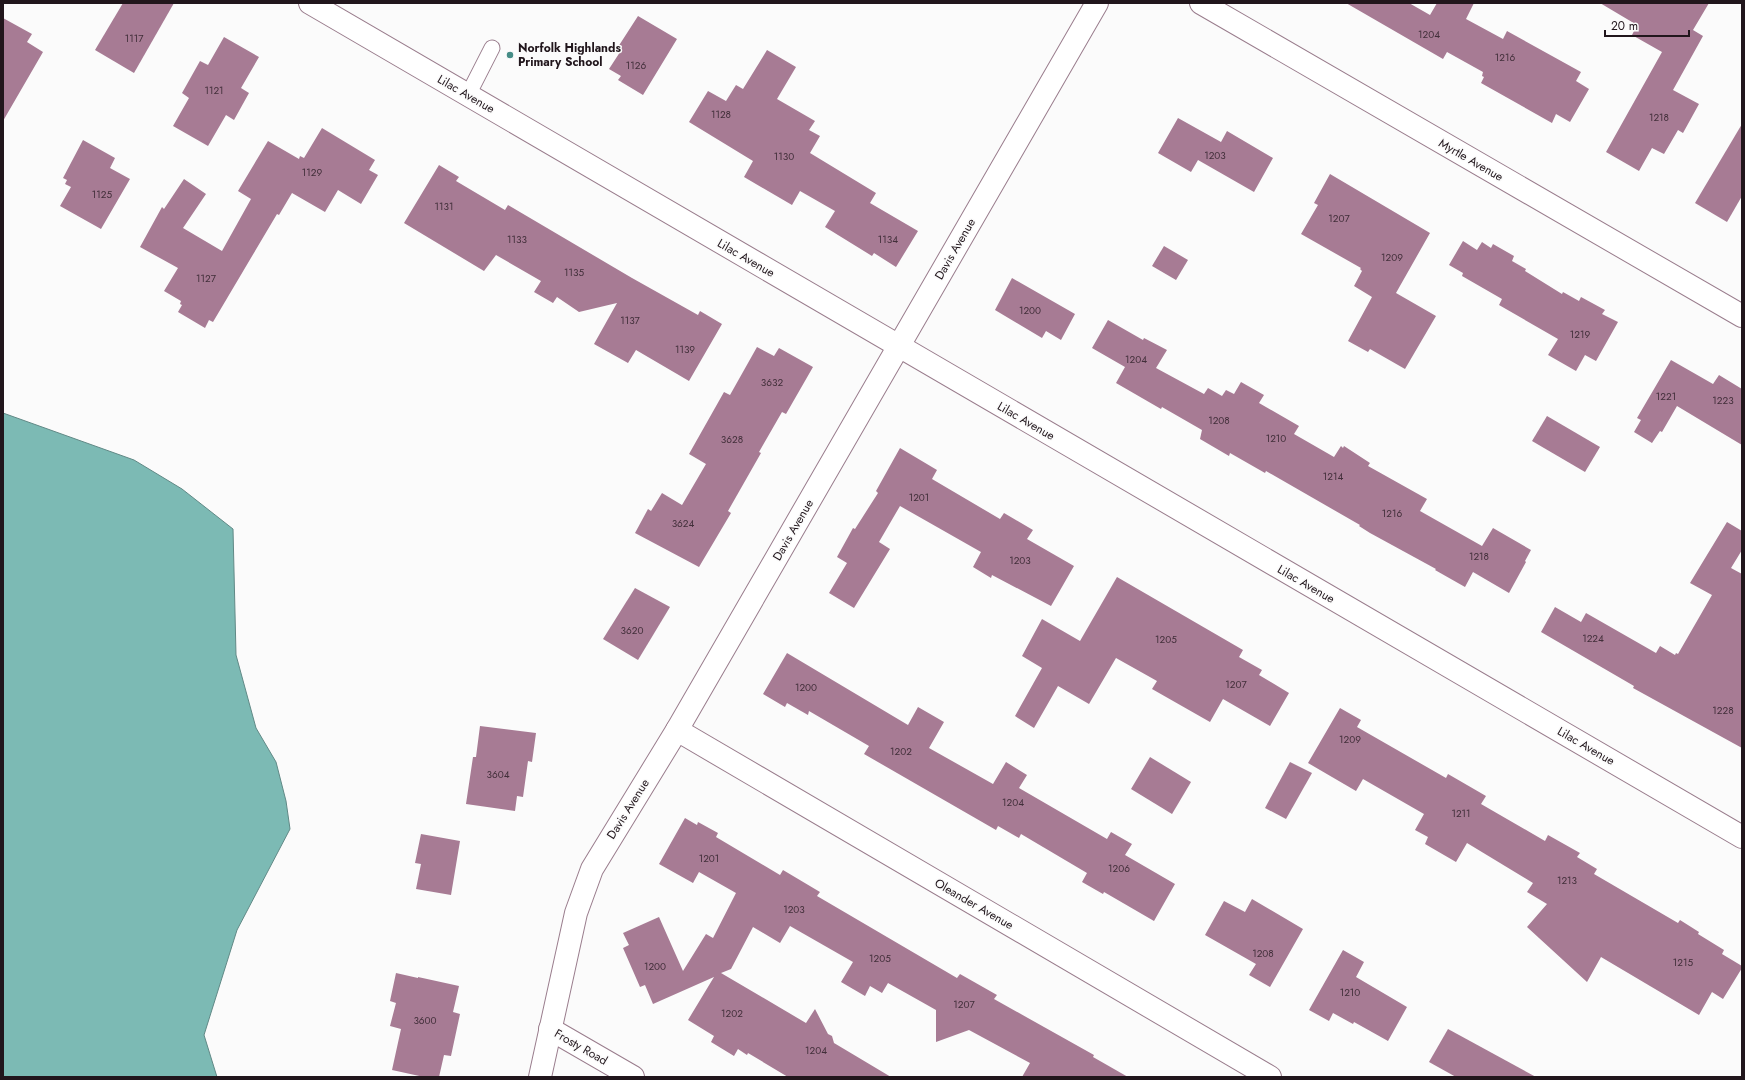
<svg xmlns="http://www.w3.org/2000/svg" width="1745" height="1080" font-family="Jost,sans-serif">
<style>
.water{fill:#7cbab4;stroke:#618986}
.building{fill:#a77b94}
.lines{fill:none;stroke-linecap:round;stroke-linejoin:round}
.lane-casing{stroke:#9a7d8d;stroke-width:17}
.street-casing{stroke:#9a7d8d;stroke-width:24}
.secondary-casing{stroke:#9a7d8d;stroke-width:24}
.lane{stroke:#fff;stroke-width:15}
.street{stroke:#fff;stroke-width:22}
.secondary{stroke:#fff;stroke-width:22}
.poi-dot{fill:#458c86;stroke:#fbfbfb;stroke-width:1.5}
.labels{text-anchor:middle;stroke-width:3;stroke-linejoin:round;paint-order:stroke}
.number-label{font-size:10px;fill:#422f3a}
.poi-label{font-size:12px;font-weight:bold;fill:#21161c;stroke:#fbfbfb;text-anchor:start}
.street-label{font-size:12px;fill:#21161c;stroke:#fbfbfb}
</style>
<rect width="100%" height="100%" fill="#fbfbfb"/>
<path class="water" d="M 3,413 L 134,460 L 182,489 L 233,529 L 236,655 L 256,728 L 276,762 L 286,801 L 290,829 L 237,930 L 204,1035 L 217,1077 L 3,1077 Z"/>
<g class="building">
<path d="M 123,3 L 174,3 L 134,73 L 95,50 Z"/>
<path d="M 1346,3 L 1409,3 L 1430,15 L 1437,3 L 1474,3 L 1466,19 L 1503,39 L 1507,31 L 1581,72 L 1576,81 L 1589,89 L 1570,122 L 1556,114 L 1552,123 L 1481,83 L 1484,77 L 1482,76 L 1483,72 L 1447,52 L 1443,59 Z"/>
<path d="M 1600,3 L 1709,3 L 1693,30 L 1703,36 L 1673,90 L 1699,104 L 1683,133 L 1678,130 L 1664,154 L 1652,148 L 1639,171 L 1606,152 L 1662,52 L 1632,35 L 1637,25 Z"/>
<path d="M 638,16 L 677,39 L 643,95 L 618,80 L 621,76 L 609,69 L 622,49 L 618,47 Z"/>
<path d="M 3,18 L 32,34 L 27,42 L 43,52 L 3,121 Z"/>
<path d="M 224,37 L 259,57 L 241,88 L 249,93 L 234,120 L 226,115 L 208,146 L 173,126 L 189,98 L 182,93 L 200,61 L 208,65 Z"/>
<path d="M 767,50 L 796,67 L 777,99 L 815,121 L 809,130 L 820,136 L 810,153 L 876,193 L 870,203 L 918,231 L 896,267 L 874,253 L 872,256 L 825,227 L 835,211 L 800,191 L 792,205 L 744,177 L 753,161 L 689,122 L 708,91 L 726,101 L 736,85 L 743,89 Z"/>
<path d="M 1178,118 L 1221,142 L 1227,131 L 1273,158 L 1254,192 L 1198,160 L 1191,172 L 1158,153 Z"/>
<path d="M 1742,124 L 1742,196 L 1727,222 L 1695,203 Z"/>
<path d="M 322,128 L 375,160 L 369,170 L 378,175 L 361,204 L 338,190 L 325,212 L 292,193 L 279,215 L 277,214 L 213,322 L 209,320 L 205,328 L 178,312 L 182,305 L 180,304 L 181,301 L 164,291 L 178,268 L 140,247 L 162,207 L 164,209 L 184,179 L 206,194 L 183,228 L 222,251 L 251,199 L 238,191 L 268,141 L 299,159 L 300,156 L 304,158 Z"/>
<path d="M 83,140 L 115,158 L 110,168 L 130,179 L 101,229 L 60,206 L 71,187 L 65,184 L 67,180 L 63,178 Z"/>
<path d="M 439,165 L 459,177 L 456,181 L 505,210 L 508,205 L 632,278 L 698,315 L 700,311 L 722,324 L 689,381 L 636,350 L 628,363 L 594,344 L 617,303 L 579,312 L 557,297 L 553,303 L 534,292 L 541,281 L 496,255 L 484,271 L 404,223 Z"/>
<path d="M 1330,174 L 1430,233 L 1396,293 L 1436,316 L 1405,369 L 1370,349 L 1368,352 L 1348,341 L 1372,297 L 1354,286 L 1362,271 L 1360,269 L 1361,268 L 1301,234 L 1318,205 L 1314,203 Z"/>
<path d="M 1463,241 L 1477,250 L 1482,242 L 1491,248 L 1493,244 L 1514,256 L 1512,261 L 1526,269 L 1525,271 L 1562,294 L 1563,292 L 1579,301 L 1581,297 L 1605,310 L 1602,314 L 1618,322 L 1596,361 L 1585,355 L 1576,371 L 1548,355 L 1558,339 L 1499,305 L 1502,299 L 1462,276 L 1463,273 L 1449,265 Z"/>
<path d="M 1164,246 L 1188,260 L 1176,280 L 1152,266 Z"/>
<path d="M 1012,278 L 1075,314 L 1061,340 L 1046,331 L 1042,338 L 995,310 Z"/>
<path d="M 1108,320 L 1143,340 L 1144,338 L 1167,350 L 1156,368 L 1204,394 L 1208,388 L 1222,396 L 1226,390 L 1234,394 L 1241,382 L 1264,395 L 1259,403 L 1299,426 L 1294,434 L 1334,457 L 1341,446 L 1343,448 L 1344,446 L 1370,463 L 1368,466 L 1427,499 L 1420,511 L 1482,546 L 1493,528 L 1531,550 L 1525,561 L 1526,562 L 1509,593 L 1473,572 L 1465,587 L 1435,570 L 1436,569 L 1370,533 L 1359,526 L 1360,525 L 1266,471 L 1265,473 L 1230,453 L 1229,456 L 1200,439 L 1202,430 L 1162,407 L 1161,409 L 1116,383 L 1125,367 L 1092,348 Z"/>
<path d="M 757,347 L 774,356 L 779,348 L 813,367 L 786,414 L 782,412 L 759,452 L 761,453 L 728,511 L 731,513 L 699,567 L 635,533 L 648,509 L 651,511 L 662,493 L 682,505 L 706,464 L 689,454 L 724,392 L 730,395 Z"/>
<path d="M 1671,360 L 1713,384 L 1719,375 L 1742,389 L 1742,445 L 1677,406 L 1662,432 L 1660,431 L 1652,443 L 1634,432 L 1641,420 L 1637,418 Z"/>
<path d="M 1547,416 L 1600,447 L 1585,472 L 1532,441 Z"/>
<path d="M 900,448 L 937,470 L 932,479 L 1000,519 L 1004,513 L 1033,530 L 1027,539 L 1074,566 L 1051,606 L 992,575 L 991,578 L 973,567 L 981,552 L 900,506 L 879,542 L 890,549 L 854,608 L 829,593 L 847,563 L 837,557 L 853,528 L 855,529 L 878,493 L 876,491 Z"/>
<path d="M 1727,522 L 1742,531 L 1742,550 L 1731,568 L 1742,574 L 1742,748 L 1633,688 L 1634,686 L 1541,632 L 1555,607 L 1581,622 L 1586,613 L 1656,653 L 1660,646 L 1675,655 L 1676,653 L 1678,654 L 1712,595 L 1690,583 Z"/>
<path d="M 1117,577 L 1243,650 L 1239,657 L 1262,670 L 1259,675 L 1289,693 L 1270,726 L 1223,699 L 1210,722 L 1152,689 L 1157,681 L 1116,658 L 1089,704 L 1058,686 L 1034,728 L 1015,716 L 1042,668 L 1022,656 L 1042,619 L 1080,641 Z"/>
<path d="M 635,588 L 670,607 L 638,660 L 603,639 Z"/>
<path d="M 787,653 L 908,725 L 918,707 L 944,722 L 929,748 L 993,784 L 1006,762 L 1027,775 L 1019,788 L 1107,839 L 1111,832 L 1132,844 L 1125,855 L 1175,884 L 1154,921 L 1104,892 L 1103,894 L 1082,882 L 1087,873 L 1021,834 L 1019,838 L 998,826 L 996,830 L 864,754 L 869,746 L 809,711 L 808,715 L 787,703 L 785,707 L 763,694 Z"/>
<path d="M 1340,708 L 1361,720 L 1357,727 L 1446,778 L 1448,774 L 1486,796 L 1481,804 L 1545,841 L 1548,835 L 1580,853 L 1577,857 L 1597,869 L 1594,874 L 1678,923 L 1680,920 L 1699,932 L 1698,934 L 1724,950 L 1722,954 L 1742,966 L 1742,968 L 1723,999 L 1712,992 L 1699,1015 L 1601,957 L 1587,982 L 1527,927 L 1547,904 L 1527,892 L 1533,883 L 1467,843 L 1456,862 L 1425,844 L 1428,837 L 1415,830 L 1424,814 L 1363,779 L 1356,791 L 1308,763 Z"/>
<path d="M 480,726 L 536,733 L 532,762 L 528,761 L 523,797 L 517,796 L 515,811 L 466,804 L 473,757 L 476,757 Z"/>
<path d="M 1150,757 L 1191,782 L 1172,814 L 1131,789 Z"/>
<path d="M 1290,762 L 1312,773 L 1286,819 L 1265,808 Z"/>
<path d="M 685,818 L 697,825 L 698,822 L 718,833 L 716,837 L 780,875 L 783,870 L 820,892 L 817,896 L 957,978 L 960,974 L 997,995 L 994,999 L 1094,1055 L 1093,1057 L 1128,1077 L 1022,1077 L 1030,1063 L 969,1030 L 936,1042 L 936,1010 L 888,983 L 882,993 L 870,986 L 865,996 L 841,982 L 853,962 L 790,926 L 780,943 L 753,927 L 731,969 L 721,973 L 806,1023 L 815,1009 L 828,1034 L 832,1036 L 834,1043 L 891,1077 L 788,1077 L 748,1053 L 747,1055 L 738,1049 L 734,1056 L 711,1042 L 714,1036 L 688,1020 L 714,977 L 653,1004 L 645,985 L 640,987 L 623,948 L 629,945 L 623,933 L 659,917 L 683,971 L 706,934 L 713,938 L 736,893 L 699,872 L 693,883 L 659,864 Z"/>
<path d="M 421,834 L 460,841 L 451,895 L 416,889 L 421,864 L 415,863 Z"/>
<path d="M 1252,899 L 1303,929 L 1270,987 L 1249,975 L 1256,964 L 1205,935 L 1224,901 L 1245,912 Z"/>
<path d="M 1343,950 L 1364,962 L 1356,977 L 1407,1007 L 1388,1041 L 1354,1022 L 1353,1024 L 1333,1013 L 1329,1021 L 1309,1010 Z"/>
<path d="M 396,973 L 418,978 L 418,977 L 459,986 L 453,1012 L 460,1014 L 451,1056 L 444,1055 L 439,1077 L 424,1077 L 392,1070 L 401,1029 L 390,1026 L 396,1003 L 390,1001 Z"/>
<path d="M 1448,1029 L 1536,1077 L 1456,1077 L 1429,1062 Z"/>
</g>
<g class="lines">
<g class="lane-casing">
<path id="lane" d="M 468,95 L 492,48"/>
</g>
<g class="street-casing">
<g id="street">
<path d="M 1201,3 L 1742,316"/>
<path d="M 677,730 L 1270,1077"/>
<path d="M 550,1029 L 633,1077"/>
<path d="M 540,1077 L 576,913 L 592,869 L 677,730 L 1097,3"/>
</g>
</g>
<g class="secondary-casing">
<path id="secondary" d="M 310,3 L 1742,837"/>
</g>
<use href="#lane" class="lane"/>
<use href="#street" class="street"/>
<use href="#secondary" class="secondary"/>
</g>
<circle class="poi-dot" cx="510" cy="55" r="4"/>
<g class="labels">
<g class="number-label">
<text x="1429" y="38">1204</text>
<text x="134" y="42">1117</text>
<text x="1505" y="61">1216</text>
<text x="636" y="69">1126</text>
<text x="214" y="94">1121</text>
<text x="721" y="118">1128</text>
<text x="1659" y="121">1218</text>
<text x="1215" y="159">1203</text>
<text x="784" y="160">1130</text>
<text x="312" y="176">1129</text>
<text x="102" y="198">1125</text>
<text x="444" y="210">1131</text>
<text x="1339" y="222">1207</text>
<text x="517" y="243">1133</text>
<text x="888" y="243">1134</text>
<text x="1392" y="261">1209</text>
<text x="574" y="276">1135</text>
<text x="206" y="282">1127</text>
<text x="1030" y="314">1200</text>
<text x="630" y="324">1137</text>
<text x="1580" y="338">1219</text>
<text x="685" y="353">1139</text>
<text x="1136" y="363">1204</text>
<text x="772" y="386">3632</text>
<text x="1666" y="400">1221</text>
<text x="1723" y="404">1223</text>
<text x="1219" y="424">1208</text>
<text x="1276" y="442">1210</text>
<text x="732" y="443">3628</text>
<text x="1333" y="480">1214</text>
<text x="919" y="501">1201</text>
<text x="1392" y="517">1216</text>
<text x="683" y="527">3624</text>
<text x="1479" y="560">1218</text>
<text x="1020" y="564">1203</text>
<text x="632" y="634">3620</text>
<text x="1593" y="642">1224</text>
<text x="1166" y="643">1205</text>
<text x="1236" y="688">1207</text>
<text x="806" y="691">1200</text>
<text x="1723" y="714">1228</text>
<text x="1350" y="743">1209</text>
<text x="901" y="755">1202</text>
<text x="498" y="778">3604</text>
<text x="1013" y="806">1204</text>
<text x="1461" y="817">1211</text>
<text x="709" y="862">1201</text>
<text x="1119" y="872">1206</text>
<text x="1567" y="884">1213</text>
<text x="794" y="913">1203</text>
<text x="1263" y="957">1208</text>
<text x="880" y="962">1205</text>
<text x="1683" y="966">1215</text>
<text x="655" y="970">1200</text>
<text x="1350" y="996">1210</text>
<text x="964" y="1008">1207</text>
<text x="732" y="1017">1202</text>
<text x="425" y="1024">3600</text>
<text x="816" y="1054">1204</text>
</g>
<g class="poi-label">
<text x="518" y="52">Norfolk Highlands<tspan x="518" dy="14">Primary School</tspan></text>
</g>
<g class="street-label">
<text transform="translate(466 94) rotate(30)" y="4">Lilac Avenue</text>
<text transform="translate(1471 160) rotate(30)" y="4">Myrtle Avenue</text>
<text transform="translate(955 249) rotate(-60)" y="4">Davis Avenue</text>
<text transform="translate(746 258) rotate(30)" y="4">Lilac Avenue</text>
<text transform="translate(1026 421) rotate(30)" y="4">Lilac Avenue</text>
<text transform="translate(793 530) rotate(-60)" y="4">Davis Avenue</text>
<text transform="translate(1306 584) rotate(30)" y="4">Lilac Avenue</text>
<text transform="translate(1586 746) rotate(30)" y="4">Lilac Avenue</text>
<text transform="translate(628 809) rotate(-58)" y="4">Davis Avenue</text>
<text transform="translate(974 904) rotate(30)" y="4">Oleander Avenue</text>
<text transform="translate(581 1047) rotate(30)" y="4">Frosty Road</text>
</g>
</g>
<rect width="1745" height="1080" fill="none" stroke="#21161c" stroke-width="8"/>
<path d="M1605 30v6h84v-6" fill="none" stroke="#21161c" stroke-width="2"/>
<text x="1611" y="30" font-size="12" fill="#21161c" stroke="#fbfbfb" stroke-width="3" paint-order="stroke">20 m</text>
</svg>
